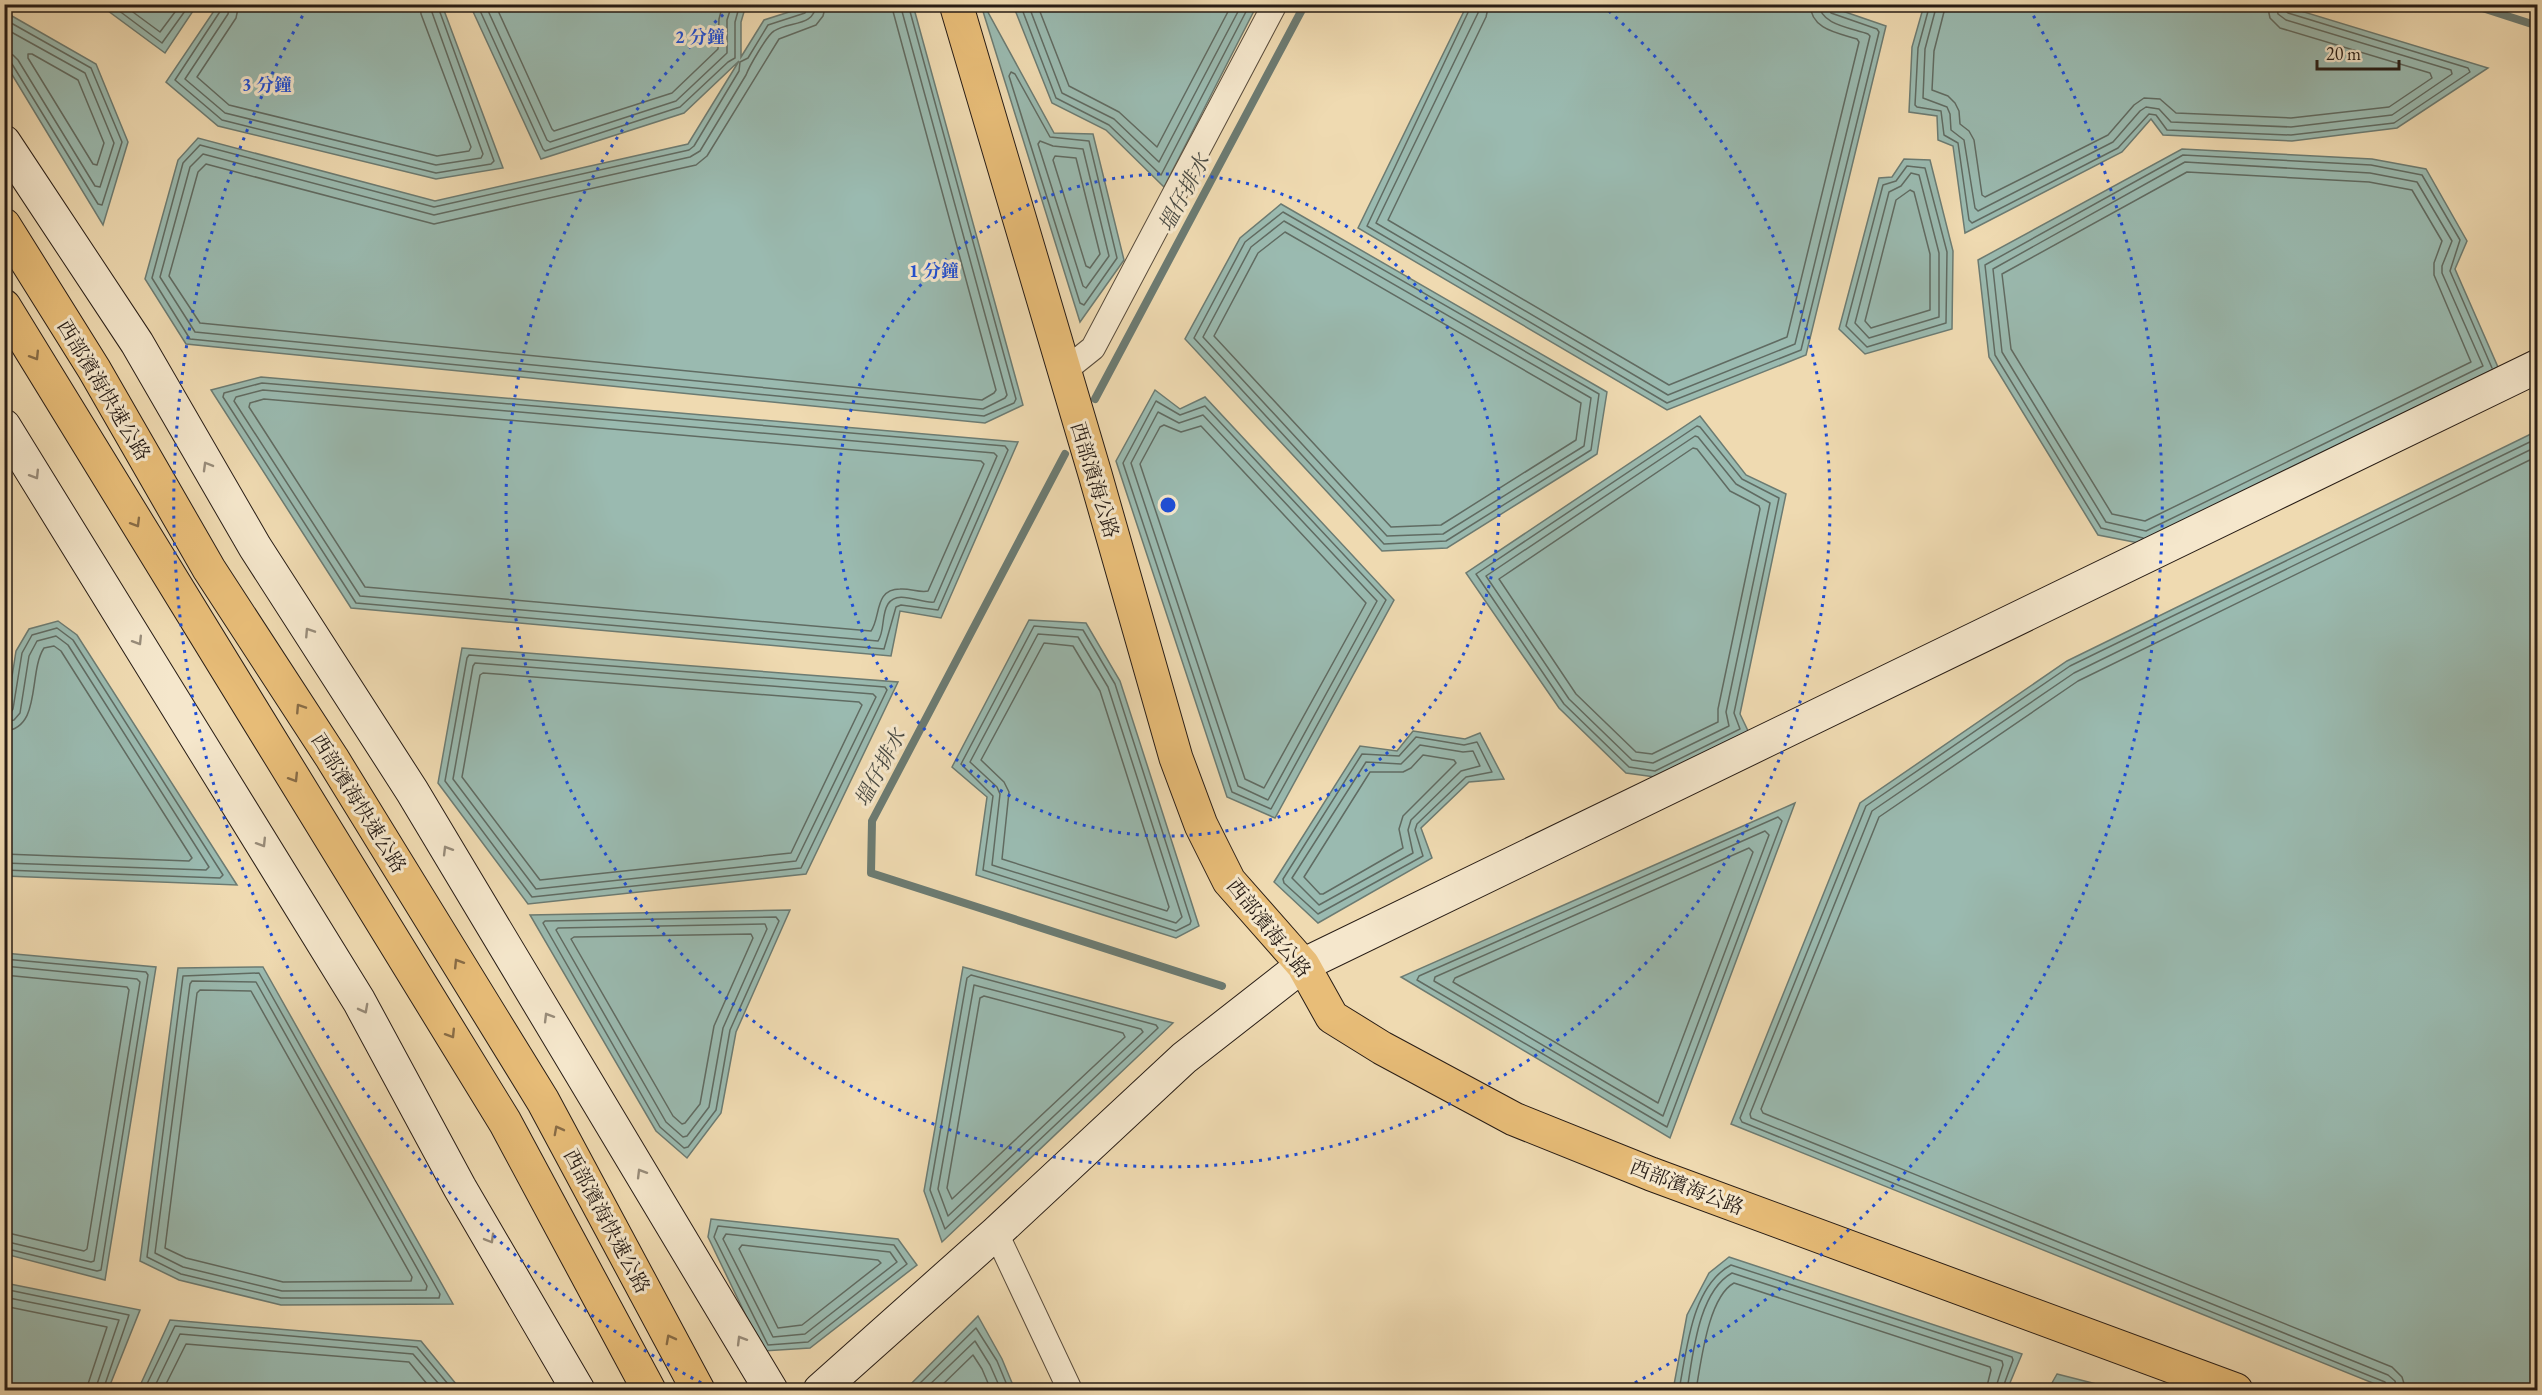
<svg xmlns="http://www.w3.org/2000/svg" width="2542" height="1395" font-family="'EB Garamond','Noto Serif TC',serif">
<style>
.water{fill:#9abab0;stroke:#6c7b72;stroke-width:1.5}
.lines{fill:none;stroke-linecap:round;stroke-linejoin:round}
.shore{stroke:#606b62;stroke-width:1.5}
.stream{stroke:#6c7b72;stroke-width:8}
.street-casing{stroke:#594c3c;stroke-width:26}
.secondary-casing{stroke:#271c15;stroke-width:35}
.primary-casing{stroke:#271c15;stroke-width:35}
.highway-casing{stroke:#271c15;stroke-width:35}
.street{stroke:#f5e7cc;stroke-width:24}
.secondary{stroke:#f5e7cc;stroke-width:33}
.primary{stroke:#e8bd78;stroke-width:33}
.highway{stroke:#e8bd78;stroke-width:33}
.oneway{stroke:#886c46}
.oneway2{stroke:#988c7a}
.ring{fill:none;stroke:#1d4ed8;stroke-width:3;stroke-dasharray:3 6}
.labels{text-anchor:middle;stroke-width:6;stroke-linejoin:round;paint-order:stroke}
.street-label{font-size:20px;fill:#271c15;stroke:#f5e7cc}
.water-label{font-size:21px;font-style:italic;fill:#4a4b44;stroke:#f5e7cc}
.centre{fill:#1d4ed8;stroke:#f5e7cc;stroke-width:3}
.ring-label{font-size:18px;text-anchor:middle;font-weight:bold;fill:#1d4ed8;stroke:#f5e7cc;stroke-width:6;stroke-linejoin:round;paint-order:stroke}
</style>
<rect width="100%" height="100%" fill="#efdab1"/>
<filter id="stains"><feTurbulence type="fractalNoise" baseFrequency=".00333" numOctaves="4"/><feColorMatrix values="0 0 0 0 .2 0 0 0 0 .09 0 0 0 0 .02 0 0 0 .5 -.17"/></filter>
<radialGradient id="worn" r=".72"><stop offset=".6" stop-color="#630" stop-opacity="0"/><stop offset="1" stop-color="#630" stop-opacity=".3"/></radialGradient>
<g class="water">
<path d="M 100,5 L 197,5 L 165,53 Z"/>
<path d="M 218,5 L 442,5 L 503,168 L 436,179 L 218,126 L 166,82 Z"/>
<path d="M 470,5 L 746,5 L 741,22 L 741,57 L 764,20 L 811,5 L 913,5 L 1023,405 L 985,423 L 186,344 L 145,279 L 178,160 L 198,138 L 435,201 L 688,144 L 739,61 L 684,113 L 541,159 Z"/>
<path d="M 981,5 L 984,5 L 1054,133 L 1093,134 L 1124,260 L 1080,322 Z"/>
<path d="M 1013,5 L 1257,5 L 1164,187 L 1106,130 L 1052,103 Z"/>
<path d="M 1825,5 L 1886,26 L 1806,355 L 1667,410 L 1358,228 L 1467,5 Z"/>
<path d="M 1924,5 L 2281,5 L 2488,68 L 2397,128 L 2292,141 L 2163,135 L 2151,119 L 2122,152 L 1965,233 L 1953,146 L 1938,140 L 1937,116 L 1909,112 L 1912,47 Z"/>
<path d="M 5,12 L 96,64 L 128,142 L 103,225 L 5,63 Z"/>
<path d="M 2182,149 L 2372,159 L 2426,169 L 2467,241 L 2455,269 L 2501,374 L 2149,545 L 2098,535 L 1989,357 L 1978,260 Z"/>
<path d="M 1904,159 L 1930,160 L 1953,251 L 1952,329 L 1865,354 L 1839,329 L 1879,178 L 1892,177 Z"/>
<path d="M 1281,204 L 1607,392 L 1597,454 L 1447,548 L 1382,551 L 1185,339 L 1240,238 Z"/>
<path d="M 261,377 L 1018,442 L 941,618 L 900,611 L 891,656 L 351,608 L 211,390 Z"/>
<path d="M 1155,390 L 1180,409 L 1205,397 L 1394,600 L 1275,818 L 1227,797 L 1116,461 Z"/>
<path d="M 1700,416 L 1746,475 L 1786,494 L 1740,714 L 1749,733 L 1655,777 L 1626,773 L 1559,708 L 1466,573 Z"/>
<path d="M 2537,431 L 2537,1390 L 2390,1390 L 1731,1124 L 1860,803 L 2067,661 Z"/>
<path d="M 1029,620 L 1086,623 L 1120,681 L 1199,926 L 1176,938 L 976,875 L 987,797 L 952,767 Z"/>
<path d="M 58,621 L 77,635 L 237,885 L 5,876 L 5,722 L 16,651 L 29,629 Z"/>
<path d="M 462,648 L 898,682 L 806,874 L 528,904 L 438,783 Z"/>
<path d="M 1413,731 L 1465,739 L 1480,733 L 1504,779 L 1469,782 L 1421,828 L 1432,858 L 1318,923 L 1274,882 L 1360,746 L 1397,751 Z"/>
<path d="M 1795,803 L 1670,1138 L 1401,977 Z"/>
<path d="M 790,910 L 736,1032 L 721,1113 L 687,1158 L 656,1131 L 530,915 Z"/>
<path d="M 4,953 L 156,967 L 105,1280 L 5,1254 Z"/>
<path d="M 263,967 L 453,1304 L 281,1305 L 179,1280 L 140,1261 L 178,968 Z"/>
<path d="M 963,967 L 1173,1023 L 942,1242 L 924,1191 Z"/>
<path d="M 711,1219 L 898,1239 L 917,1265 L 810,1348 L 763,1351 L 708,1237 Z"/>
<path d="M 1729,1257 L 2022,1354 L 2007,1390 L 1673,1390 L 1687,1315 L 1709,1273 Z"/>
<path d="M 5,1283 L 140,1310 L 108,1390 L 5,1390 Z"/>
<path d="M 978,1316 L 1002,1359 L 1015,1390 L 905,1390 Z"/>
<path d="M 170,1320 L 421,1341 L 461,1390 L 138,1390 Z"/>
<path d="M 2057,1374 L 2120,1390 L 2048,1390 Z"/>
</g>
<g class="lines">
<g class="shore">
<path d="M 110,4 L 162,43 L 190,4"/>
<path d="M 122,4 L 160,32 L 181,4"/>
<path d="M 222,4 L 221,10 L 175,80 L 222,120 L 436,173 L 491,164 L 494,161 L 437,4"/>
<path d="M 230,4 L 228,14 L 185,79 L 225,113 L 436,165 L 481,158 L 483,154 L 429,4"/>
<path d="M 239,4 L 236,18 L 197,77 L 229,105 L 437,156 L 469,151 L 471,147 L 421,14 L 420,4"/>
<path d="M 477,4 L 543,149 L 545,151 L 680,107 L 728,62 L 735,58 L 735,22 L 740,4"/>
<path d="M 485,4 L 547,140 L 550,142 L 676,101 L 727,53 L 727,20 L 732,4"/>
<path d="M 495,4 L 552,129 L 554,131 L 672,93 L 718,49 L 719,19 L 723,4"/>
<path d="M 809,4 L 805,13 L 768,25 L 748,58 L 740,62 L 739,71 L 694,146 L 689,150 L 434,207 L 200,145 L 183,163 L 152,278 L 190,339 L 984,416 L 1014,403 L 1016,399 L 908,4"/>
<path d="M 816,4 C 815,27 789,21 774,31 C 767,35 749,67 746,75 L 700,151 L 690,157 L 434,215 L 203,154 L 190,167 L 160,277 L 195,332 L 983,409 L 1005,398 L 1007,395 L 900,4"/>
<path d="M 826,4 L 823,16 L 816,25 L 779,39 L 707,156 L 696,165 L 434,224 L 206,164 L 198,172 L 169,276 L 200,323 L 982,400 L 994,393 L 996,390 L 891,4"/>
<path d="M 1020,4 L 1056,98 L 1109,125 L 1161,175 L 1250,4"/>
<path d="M 1028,4 L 1062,93 L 1114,119 L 1159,162 L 1242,4"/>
<path d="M 1037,4 L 1069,86 L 1119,112 L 1157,147 L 1232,4"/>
<path d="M 1472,4 L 1367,226 L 1667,403 L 1801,350 L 1879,32 L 1877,29 L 1831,13 L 1827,4"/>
<path d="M 1479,4 L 1478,13 L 1376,223 L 1668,395 L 1795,344 L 1870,36 L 1868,34 C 1852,28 1820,25 1819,4"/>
<path d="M 1489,4 L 1486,17 L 1388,220 L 1669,385 L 1787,337 L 1859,42 L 1857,39 C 1838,33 1811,30 1810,4"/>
<path d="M 1930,4 L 1918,48 L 1915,105 L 1917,107 L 1941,111 L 1944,135 L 1958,143 L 1969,220 L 1972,223 L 2118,148 L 2149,114 L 2156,115 L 2167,130 L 2291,135 L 2394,123 L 2470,72 L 2468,68 L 2288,13 L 2284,10 L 2283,4"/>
<path d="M 1937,4 L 1925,49 L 1923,98 L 1947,107 L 1950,114 L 1951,130 L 1964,140 L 1975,208 L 1978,211 L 2113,142 L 2140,111 L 2146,107 L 2159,109 L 2171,122 L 2291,127 L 2392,115 L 2452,74 L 2451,70 L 2286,20 L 2278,14 L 2276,4"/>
<path d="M 1946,4 L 1934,51 L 1932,90 L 1948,96 L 1955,103 L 1959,111 L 1960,124 L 1969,131 L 1974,140 L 1982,195 L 1985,197 L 2108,135 L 2134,105 L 2144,98 L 2160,99 L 2176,113 L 2291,118 L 2389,107 L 2432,78 L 2430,73 L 2280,28 L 2270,18 L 2267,4"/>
<path d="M 4,19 L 91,68 L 122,142 L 102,205 L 98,204 L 12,64 L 4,61"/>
<path d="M 4,28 L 85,73 L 114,143 L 100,187 L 95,186 L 18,60 L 13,55 L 4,53"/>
<path d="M 28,54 L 32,54 L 78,80 L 104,143 L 97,165 L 93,164 L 28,58 Z"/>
<path d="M 1011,72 L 1015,74 L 1050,137 L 1089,141 L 1117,258 L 1084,305 L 1080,303 L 1009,76 Z"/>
<path d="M 1040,141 L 1053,146 L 1083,149 L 1109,256 L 1086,288 L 1083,286 L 1038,144 Z"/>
<path d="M 1055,156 L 1076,158 L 1100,254 L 1090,268 L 1086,266 L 1053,160 Z"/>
<path d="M 2185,162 L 2370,173 L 2417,182 L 2452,241 L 2442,266 L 2442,273 L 2483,366 L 2146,531 L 2106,522 L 2002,352 L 1993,269 Z"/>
<path d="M 1907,166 L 1925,168 L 1947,252 L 1946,323 L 1867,347 L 1846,326 L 1883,185 L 1896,181 Z"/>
<path d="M 2187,172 L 2369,182 L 2412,190 L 2442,241 L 2434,263 L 2434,275 L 2471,362 L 2145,521 L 2112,514 L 2011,349 L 2002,274 Z"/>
<path d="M 1911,173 L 1919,175 L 1939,253 L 1939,317 L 1869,338 L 1855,323 L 1889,192 L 1901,186 Z"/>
<path d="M 1910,190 L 1914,192 L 1930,254 L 1930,310 L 1871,328 L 1865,321 L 1896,200 Z"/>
<path d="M 1283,212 L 1599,394 L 1591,450 L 1446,541 L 1384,544 L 1194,338 L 1245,242 Z"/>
<path d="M 1284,221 L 1591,398 L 1584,446 L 1443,534 L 1387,536 L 1203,337 L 1251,247 Z"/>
<path d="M 1285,232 L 1581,403 L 1576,440 L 1441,525 L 1391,527 L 1214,336 L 1258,253 Z"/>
<path d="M 262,383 L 1005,446 L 1008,450 L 938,610 L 901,605 L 896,607 L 884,649 L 356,603 L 223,397 L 224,393 Z"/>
<path d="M 263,390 L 994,453 L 997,456 L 934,602 C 921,604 898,589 888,604 C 881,615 885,631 878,641 L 360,596 L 234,401 L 236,397 Z"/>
<path d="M 264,399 L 981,461 L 984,464 L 928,591 C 919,593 910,588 900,589 C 874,589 881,617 871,631 L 365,587 L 249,407 L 250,403 Z"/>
<path d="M 1156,401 L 1180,415 L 1205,406 L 1386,600 L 1271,809 L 1232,792 L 1123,463 Z"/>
<path d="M 1158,412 L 1179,423 L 1203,415 L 1377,601 L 1268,800 L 1238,786 L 1131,463 Z"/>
<path d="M 1164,425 L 1181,432 L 1201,426 L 1366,603 L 1264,788 L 1245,779 L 1140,464 L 1160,427 Z"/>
<path d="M 1697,426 L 1700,427 L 1742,479 L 1779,498 L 1734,713 L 1740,729 L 1655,771 L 1629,767 L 1564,704 L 1476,574 Z"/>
<path d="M 1695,436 L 1698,437 L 1736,484 L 1770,503 L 1726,712 L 1729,726 L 1653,763 L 1632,760 L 1569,699 L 1486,576 Z"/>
<path d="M 1693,448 L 1697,449 L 1730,491 L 1759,506 L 1760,509 L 1718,709 L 1718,722 L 1652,754 L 1636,752 L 1576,694 L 1499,579 Z"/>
<path d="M 2143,538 L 2101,528 L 1995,355 L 1985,265 L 2183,155 L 2371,165 L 2422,175 L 2460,240 L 2450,271 L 2492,368"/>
<path d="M 1034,626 L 1083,630 L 1115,684 L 1191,921 L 1190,924 L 1176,931 L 983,870 L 993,796 L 961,764 Z"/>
<path d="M 1038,634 L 1078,637 L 1108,687 L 1182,917 L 1176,923 L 992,865 L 1000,794 L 997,787 L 970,762 Z"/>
<path d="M 1044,643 L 1073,646 L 1100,691 L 1169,907 L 1167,911 L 1002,859 L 1009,792 L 1004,782 L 981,760 Z"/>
<path d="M 469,655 L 885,687 L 887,690 L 801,868 L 532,897 L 445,781 L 467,658 Z"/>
<path d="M 475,663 L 873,694 L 876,697 L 796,861 L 536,889 L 453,779 L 473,666 Z"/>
<path d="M 483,673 L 859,702 L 862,705 L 791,853 L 540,880 L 462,777 L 480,675 Z"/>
<path d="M 4,714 L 10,713 L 13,709 L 22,653 L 32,635 L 57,628 L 73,640 L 223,875 L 220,878 L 4,870"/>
<path d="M 4,722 L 14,720 L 20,713 L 29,656 L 37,641 L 56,636 L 68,645 L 209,867 L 206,870 L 4,863"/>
<path d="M 4,731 C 42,729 28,672 44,648 L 54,646 L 61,651 L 192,858 L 189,861 L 4,854"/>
<path d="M 1416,737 L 1464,745 L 1477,742 L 1492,772 L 1466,777 L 1417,824 L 1415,830 L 1423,856 L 1318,914 L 1284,883 L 1283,879 L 1362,754 L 1399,756 Z"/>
<path d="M 1420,745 L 1463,752 L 1473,751 L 1480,766 L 1461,771 L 1411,820 L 1408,830 L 1413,853 L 1319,905 L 1292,878 L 1366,762 L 1401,764 Z"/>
<path d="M 1423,755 L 1454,760 L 1456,763 L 1403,816 L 1399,829 L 1403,848 L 1323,894 L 1320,894 L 1304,877 L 1370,772 L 1403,772 L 1411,768 Z"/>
<path d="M 1778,817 L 1782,821 L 1667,1127 L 1417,980 L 1419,976 Z"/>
<path d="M 1765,831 L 1769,835 L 1663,1116 L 1434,981 L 1435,977 Z"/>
<path d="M 1749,848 L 1753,852 L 1658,1103 L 1453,982 L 1455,978 Z"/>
<path d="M 776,917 L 779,921 L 730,1030 L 716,1110 L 688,1147 L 684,1148 L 660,1127 L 543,923 L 545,921 Z"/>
<path d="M 765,924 L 767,929 L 723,1028 L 709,1107 L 687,1136 L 683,1137 L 666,1122 L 556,930 L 558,928 Z"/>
<path d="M 751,934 L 753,938 L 714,1026 L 700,1104 L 685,1123 L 682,1124 L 673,1116 L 571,939 L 574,937 Z"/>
<path d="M 4,959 L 146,972 L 148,975 L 101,1270 L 97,1271 L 4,1248"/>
<path d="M 4,966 L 137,979 L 140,982 L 94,1261 L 91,1262 L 4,1241"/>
<path d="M 259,973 L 440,1294 L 439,1298 L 281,1298 L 181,1274 L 147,1257 L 183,976 Z"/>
<path d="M 4,975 L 127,987 L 129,990 L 87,1249 L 84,1251 L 4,1232"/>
<path d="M 971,975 L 1156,1025 L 1158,1028 L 945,1229 L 930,1190 L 967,978 Z"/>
<path d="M 192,981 L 256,982 L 427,1286 L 426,1290 L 282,1291 L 183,1267 L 155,1253 L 190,984 Z"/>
<path d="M 974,985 L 1141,1029 L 1143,1032 L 948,1216 L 938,1189 Z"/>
<path d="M 200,990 L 251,991 L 412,1277 L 411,1281 L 283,1282 L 186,1258 L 165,1248 L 197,993 Z"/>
<path d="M 984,996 L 1123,1033 L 1125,1037 L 952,1199 L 947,1188 L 980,998 Z"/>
<path d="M 718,1226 L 894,1245 L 907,1264 L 808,1342 L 768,1345 L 714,1237 Z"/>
<path d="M 726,1234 L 890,1252 L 897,1262 L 805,1334 L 773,1337 L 723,1239 Z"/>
<path d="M 742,1245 L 878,1260 L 881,1263 L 802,1325 L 778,1328 L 739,1249 Z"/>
<path d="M 4,1289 L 129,1315 L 103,1390"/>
<path d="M 4,1297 L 119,1320 L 95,1390"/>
<path d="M 4,1306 L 107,1327 L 86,1390"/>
<path d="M 144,1390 L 175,1326 L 417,1347 L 453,1390"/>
<path d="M 153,1390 L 180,1334 L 413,1354 L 444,1390"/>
<path d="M 163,1390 L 186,1344 L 409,1362 L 432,1390"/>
<path d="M 913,1390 L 976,1328 L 997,1361 L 1009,1390"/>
<path d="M 924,1390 L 975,1341 L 990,1365 L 1001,1390"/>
<path d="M 937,1390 L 973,1355 L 982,1369 L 991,1390"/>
<path d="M 1679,1390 C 1687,1350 1691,1287 1731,1265 L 2012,1357 L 2013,1360 L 2002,1390"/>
<path d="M 1687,1390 C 1693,1355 1698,1292 1732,1273 L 2002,1361 L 2003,1365 L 1995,1390"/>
<path d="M 1696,1390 C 1701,1363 1708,1297 1734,1283 L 1990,1367 L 1991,1370 L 1986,1390"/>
<path d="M 2389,1390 L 2385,1382 L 1742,1122 L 1740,1118 L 1866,806 L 2070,666 L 2538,438"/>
<path d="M 2397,1390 L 2395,1381 L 2388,1375 L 1751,1118 L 1750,1114 L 1872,811 L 2074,673 L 2538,446"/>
<path d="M 2406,1390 L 2402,1377 L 2392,1367 L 1763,1113 L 1761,1109 L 1879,817 L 2078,681 L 2538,456"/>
</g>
<g class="stream">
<path d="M 2470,4 L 2538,26"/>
<path d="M 1095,399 L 1305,4"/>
<path d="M 1065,454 L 872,821 L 871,873 L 1222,986"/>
</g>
<g class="street-casing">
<g id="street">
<path d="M 1063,372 L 1093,348 L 1275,4"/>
<path d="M 996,1233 L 1070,1390"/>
</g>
</g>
<g class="secondary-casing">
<g id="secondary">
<path d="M 4,142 L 137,343 L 255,547 L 412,791 L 771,1390"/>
<path d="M 4,426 L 359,1001 L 460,1188 L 578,1390"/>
<path d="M 820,1390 L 996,1233 L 1184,1058 L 1303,965 L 2538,366"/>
</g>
</g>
<g class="primary-casing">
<path id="primary" d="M 956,4 L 1095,474 L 1176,758 L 1201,825 L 1229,881 L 1303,965 L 1332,1017 L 1382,1048 L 1514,1119 L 1651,1174 L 2236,1390"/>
</g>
<g class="highway-casing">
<g id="highway">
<path d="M 4,225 L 94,369 L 209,569 L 332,758 L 543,1101 L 698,1390"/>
<path d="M 4,306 L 505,1122 L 649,1390"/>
</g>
</g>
<use href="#street" class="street"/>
<use href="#secondary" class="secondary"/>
<use href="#primary" class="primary"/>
<use href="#highway" class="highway"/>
</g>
<defs><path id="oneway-chevron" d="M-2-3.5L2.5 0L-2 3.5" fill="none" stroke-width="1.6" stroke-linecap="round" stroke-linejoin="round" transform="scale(1.5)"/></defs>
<g class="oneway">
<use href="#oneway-chevron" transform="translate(35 356) rotate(58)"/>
<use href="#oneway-chevron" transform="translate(136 523) rotate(59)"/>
<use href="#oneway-chevron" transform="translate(300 708) rotate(-123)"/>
<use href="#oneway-chevron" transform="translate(294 778) rotate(58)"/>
<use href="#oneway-chevron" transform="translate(458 963) rotate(-122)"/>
<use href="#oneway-chevron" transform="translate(451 1034) rotate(58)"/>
<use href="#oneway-chevron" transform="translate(558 1130) rotate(-118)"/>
<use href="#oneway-chevron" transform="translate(670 1339) rotate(-118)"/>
</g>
<g class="oneway2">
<use href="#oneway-chevron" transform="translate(207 466) rotate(-120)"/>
<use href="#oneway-chevron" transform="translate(35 475) rotate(58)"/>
<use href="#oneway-chevron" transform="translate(309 632) rotate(-123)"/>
<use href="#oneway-chevron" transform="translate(138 641) rotate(58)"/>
<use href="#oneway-chevron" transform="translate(262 843) rotate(58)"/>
<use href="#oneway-chevron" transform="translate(447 850) rotate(-121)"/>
<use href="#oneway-chevron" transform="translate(364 1009) rotate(62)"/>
<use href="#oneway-chevron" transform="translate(548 1017) rotate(-121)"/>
<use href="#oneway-chevron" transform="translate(641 1173) rotate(-121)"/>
<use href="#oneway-chevron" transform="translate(490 1239) rotate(60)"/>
<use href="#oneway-chevron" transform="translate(741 1340) rotate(-121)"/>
</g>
<g class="ring">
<circle cx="1168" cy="505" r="331"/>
<path d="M1602 5A662 662 0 1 1 734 5"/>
<path d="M709 1387A994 994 0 0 1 307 8M2029 8A994 994 0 0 1 1627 1387"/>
</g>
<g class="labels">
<g class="street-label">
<text transform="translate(104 390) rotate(59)" y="7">西部濱海快速公路</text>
<text transform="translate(1095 480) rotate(73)" y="7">西部濱海公路</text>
<text transform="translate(359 803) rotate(58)" y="7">西部濱海快速公路</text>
<text transform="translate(1269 928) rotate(51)" y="7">西部濱海公路</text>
<text transform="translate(1687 1187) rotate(21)" y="7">西部濱海公路</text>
<text transform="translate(607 1221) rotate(62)" y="7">西部濱海快速公路</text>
</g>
<g class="water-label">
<text transform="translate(1184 193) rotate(-62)" y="7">塭仔排水</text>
<text transform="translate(880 768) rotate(-62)" y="7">塭仔排水</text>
</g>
</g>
<circle cx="1168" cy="505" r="9" class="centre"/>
<g class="ring-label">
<text x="700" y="43">2 分鐘</text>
<text x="267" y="91">3 分鐘</text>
<text x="934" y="277">1 分鐘</text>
</g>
<rect width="2542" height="1395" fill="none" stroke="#efdab1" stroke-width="24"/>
<rect x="6" y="6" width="2530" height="1383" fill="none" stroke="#271c15" stroke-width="3"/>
<rect x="12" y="12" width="2518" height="1371" fill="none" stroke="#271c15" stroke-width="1.5"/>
<path d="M2317 60v9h82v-9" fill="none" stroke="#271c15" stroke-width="3"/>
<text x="2326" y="60" font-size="18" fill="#271c15" stroke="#f5e7cc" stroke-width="4.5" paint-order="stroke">20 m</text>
<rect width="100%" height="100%" filter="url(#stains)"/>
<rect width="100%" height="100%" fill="url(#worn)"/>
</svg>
